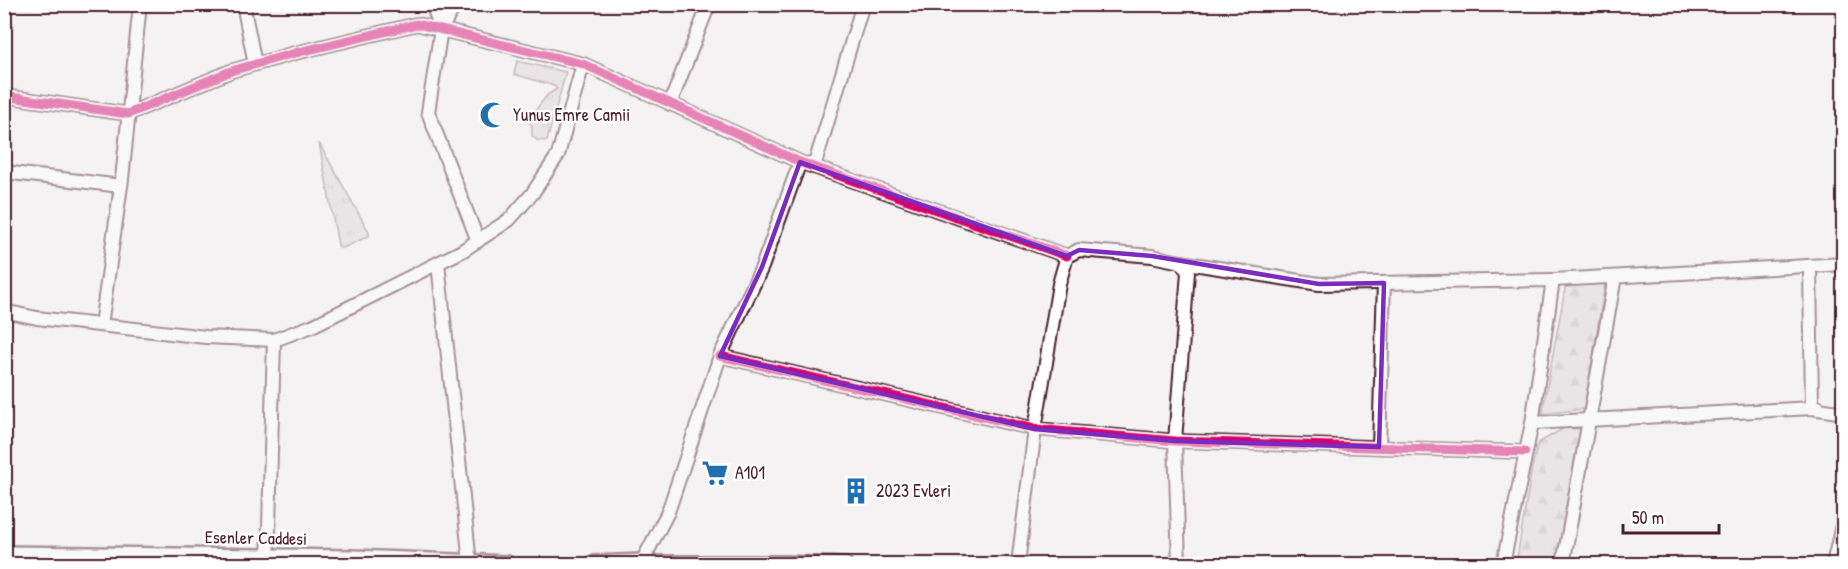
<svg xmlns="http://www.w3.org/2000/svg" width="1848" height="569" font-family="'Patrick Hand',sans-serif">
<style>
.grass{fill:url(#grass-tufts);stroke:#927880;stroke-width:1.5}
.forest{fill:url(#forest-firs);stroke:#927880;stroke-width:1.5}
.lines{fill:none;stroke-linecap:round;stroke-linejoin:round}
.minor-casing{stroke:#4a1f2b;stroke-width:16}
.tertiary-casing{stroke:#4a1f2b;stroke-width:20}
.minor{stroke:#fff;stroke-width:12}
.tertiary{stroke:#fff;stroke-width:15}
.cycleway-casing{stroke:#fff;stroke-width:13}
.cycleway{stroke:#d6006c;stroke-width:9}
.marked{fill:none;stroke:#7b2cbf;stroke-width:4.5;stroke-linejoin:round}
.labels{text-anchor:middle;stroke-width:4.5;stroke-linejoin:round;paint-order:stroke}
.poi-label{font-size:18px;fill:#4a1f2b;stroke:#fff;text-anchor:start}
.street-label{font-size:18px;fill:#4a1f2b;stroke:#fff}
</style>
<defs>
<pattern id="grass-tufts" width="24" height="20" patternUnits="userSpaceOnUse" patternTransform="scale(1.5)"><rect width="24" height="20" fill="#dbd2d5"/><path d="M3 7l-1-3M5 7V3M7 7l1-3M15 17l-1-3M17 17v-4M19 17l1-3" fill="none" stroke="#bdb4b7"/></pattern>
<pattern id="forest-firs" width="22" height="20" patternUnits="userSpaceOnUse" patternTransform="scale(1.5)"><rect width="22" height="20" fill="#dbd2d5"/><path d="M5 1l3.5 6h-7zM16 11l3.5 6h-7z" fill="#bdb4b7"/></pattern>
</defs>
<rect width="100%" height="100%" fill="#f4f2f2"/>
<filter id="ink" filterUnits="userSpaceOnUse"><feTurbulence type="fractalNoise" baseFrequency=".0167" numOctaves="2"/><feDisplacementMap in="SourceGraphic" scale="12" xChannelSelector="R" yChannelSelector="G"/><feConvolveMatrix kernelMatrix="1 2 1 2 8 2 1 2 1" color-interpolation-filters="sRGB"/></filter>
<g filter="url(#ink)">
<g class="grass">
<path d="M 517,61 L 566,72 L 547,141 L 537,140 L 532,136 L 532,126 L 528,120 L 547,95 L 557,89 L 554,86 L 514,74 Z"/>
<path d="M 319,143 L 369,232 L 369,236 L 343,248 L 340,248 L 338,245 Z"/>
</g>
<g class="forest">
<path d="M 1566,283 L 1605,283 L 1584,409 L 1542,414 Z"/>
<path d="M 1564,428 L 1580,429 L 1556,564 L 1516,564 L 1532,467 L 1538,443 Z"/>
</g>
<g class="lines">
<g class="minor-casing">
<g id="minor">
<path d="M 243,4 L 255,64"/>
<path d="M 432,4 L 441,29"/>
<path d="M 456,4 L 441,29 L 428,112 L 478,241"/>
<path d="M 4,96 L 128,114 L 231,71 L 295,53 L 417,24 L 583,64 L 800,162 L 1067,256"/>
<path d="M 670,104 L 709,4"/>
<path d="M 800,162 L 762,267 L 720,356 L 668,512 L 642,562 L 786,562 L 846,564"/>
<path d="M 814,167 L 863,4"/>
<path d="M 4,172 L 121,186"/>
<path d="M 1181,262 L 1319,284 L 1553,280 L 1532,423 L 1503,564"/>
<path d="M 438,263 L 470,563"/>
<path d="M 1810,266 L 1812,408 L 1818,407"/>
<path d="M 1553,280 L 1844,264"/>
<path d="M 4,311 L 37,318 L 206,337 L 274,340 L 312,326 L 462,251 L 509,220 L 532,194 L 558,155 L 583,64"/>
<path d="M 101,325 L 122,179 L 140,4"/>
<path d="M 720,356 L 1035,429 L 1175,441 L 1525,452"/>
<path d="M 1532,423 L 1812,408 L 1844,413"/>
<path d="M 1379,447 L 1384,283"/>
<path d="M 268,564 L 274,340"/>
<path d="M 1018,564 L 1035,429 L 1059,284 L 1067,256 L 1079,250 L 1152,256 L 1181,262 L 1188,272 L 1175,441 L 1179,564"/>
<path d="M 1563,564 L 1615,277"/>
<path d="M 1833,564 L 1844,517"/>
</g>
</g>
<g class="tertiary-casing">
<g id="tertiary">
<path d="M 4,554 L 353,558 L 507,564"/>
<path d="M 592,564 L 642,562 L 642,564"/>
</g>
</g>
<use href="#minor" class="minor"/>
<use href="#tertiary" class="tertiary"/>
<g class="cycleway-casing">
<g id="cycleway">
<path d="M 4,96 L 128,114 L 231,71 L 295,53 L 417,24 L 583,64 L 800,162 L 1067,256"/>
<path d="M 720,356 L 1035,429 L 1175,441 L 1525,452"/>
</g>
</g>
<use href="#cycleway" class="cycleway"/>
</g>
</g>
<path d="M0 0H1848V569H0ZM 800,162 L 1067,256 L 1079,250 L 1152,256 L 1319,284 L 1384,283 L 1379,447 L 1175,441 L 1035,429 L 720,356 L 762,267 Z" fill="#f4f2f2" fill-opacity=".55" fill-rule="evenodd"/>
<path class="marked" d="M 800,162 L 1067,256 L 1079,250 L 1152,256 L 1319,284 L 1384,283 L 1379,447 L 1175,441 L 1035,429 L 720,356 L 762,267 Z"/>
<defs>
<g id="mosque-bare" transform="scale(2.07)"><path d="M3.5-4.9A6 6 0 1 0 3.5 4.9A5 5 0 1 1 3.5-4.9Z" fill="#1f6fb2" stroke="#fff" stroke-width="2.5" paint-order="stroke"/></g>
<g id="supermarket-bare" transform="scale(2.07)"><path d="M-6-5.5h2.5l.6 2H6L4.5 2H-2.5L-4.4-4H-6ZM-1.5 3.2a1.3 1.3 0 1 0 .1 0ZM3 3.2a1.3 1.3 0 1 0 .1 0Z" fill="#1f6fb2" stroke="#fff" stroke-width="2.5" paint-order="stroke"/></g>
<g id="building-bare" transform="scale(2.07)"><path d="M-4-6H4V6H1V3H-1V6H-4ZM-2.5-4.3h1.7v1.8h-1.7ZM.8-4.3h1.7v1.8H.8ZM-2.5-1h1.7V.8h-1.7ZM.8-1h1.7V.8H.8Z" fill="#1f6fb2" stroke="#fff" stroke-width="2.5" paint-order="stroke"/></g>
</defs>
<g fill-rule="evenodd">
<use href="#mosque-bare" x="493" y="115"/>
<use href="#supermarket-bare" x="715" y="473"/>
<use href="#building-bare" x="856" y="491"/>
</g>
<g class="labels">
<g class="poi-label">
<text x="513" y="121">Yunus Emre Camii</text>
<text x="735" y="479">A101</text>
<text x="876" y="497">2023 Evleri</text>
</g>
<g class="street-label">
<text transform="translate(256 538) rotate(1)" y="6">Esenler Caddesi</text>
</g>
</g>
<rect width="1848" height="569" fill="none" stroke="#fff" stroke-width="24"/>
<rect x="12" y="12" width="1824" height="545" fill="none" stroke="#4a1f2b" stroke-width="2" filter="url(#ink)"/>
<path d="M1623 524v9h96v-9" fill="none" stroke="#4a1f2b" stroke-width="3"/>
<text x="1632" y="524" font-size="18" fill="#4a1f2b" stroke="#ffffff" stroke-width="4.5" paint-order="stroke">50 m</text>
</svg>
